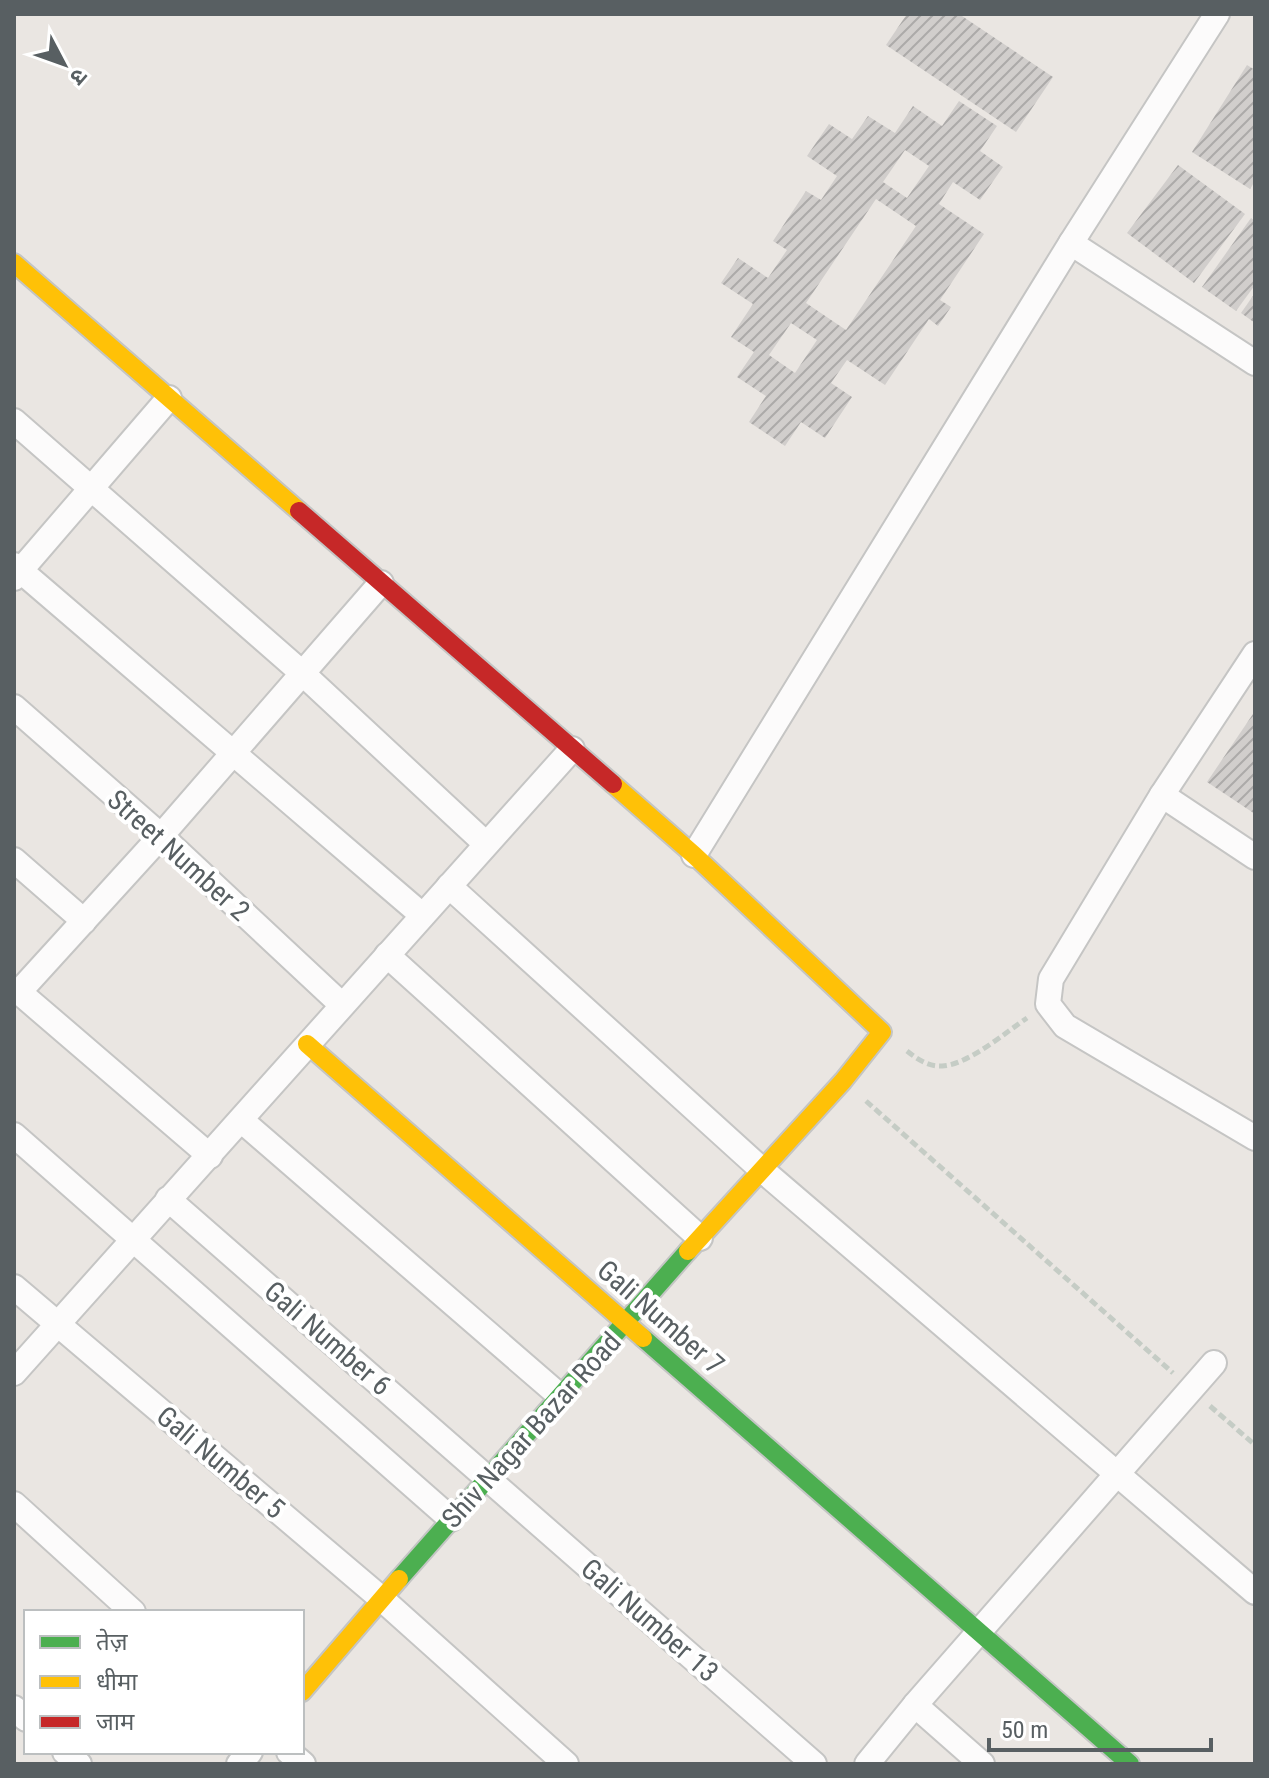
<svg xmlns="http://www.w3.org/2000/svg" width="1269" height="1778" font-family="'Roboto Condensed','Noto Sans Devanagari',sans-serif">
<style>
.building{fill:url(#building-hatch);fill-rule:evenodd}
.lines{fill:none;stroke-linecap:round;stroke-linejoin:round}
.street-casing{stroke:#c5c5c4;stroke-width:28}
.fast-casing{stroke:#c4c5c4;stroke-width:22}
.slow-casing{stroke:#c4c5c4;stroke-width:22}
.jam-casing{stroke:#c4c5c4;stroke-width:22}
.path{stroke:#c5ccc5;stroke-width:5;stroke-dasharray:8 4;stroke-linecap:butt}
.street{stroke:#fcfbfb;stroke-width:24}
.fast{stroke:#4caf50;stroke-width:18}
.slow{stroke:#ffc107;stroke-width:18}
.jam{stroke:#c62828;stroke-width:18}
.labels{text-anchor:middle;stroke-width:8;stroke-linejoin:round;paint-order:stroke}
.street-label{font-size:28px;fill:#585f62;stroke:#fff}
</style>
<defs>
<pattern id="building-hatch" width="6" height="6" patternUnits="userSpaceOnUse" patternTransform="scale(2)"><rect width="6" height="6" fill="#d1cecc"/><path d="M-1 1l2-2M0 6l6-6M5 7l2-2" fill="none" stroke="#acaaa9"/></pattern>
</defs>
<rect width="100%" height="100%" fill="#eae6e2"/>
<g class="building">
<path d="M 907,14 L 959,14 L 1053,77 L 1016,132 L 886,45 Z"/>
<path d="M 1247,65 L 1255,70 L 1255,181 L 1250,189 L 1192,152 Z"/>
<path d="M 959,101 L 997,126 L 980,151 L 1003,167 L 980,200 L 953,182 L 939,204 L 984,234 L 940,300 L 951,307 L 938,326 L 929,319 L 885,385 L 847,360 L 831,383 L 852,397 L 825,438 L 801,422 L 785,446 L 749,422 L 766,396 L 737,377 L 754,352 L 731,337 L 753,304 L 721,283 L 738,258 L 768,278 L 787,250 L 773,241 L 806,191 L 821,200 L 837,176 L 807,156 L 829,124 L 852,139 L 868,116 L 895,133 L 913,106 L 942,126 ZM 905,150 L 929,166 L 907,198 L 883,182 ZM 876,199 L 916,226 L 846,330 L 806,303 ZM 791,323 L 817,340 L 795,373 L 769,355 Z"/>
<path d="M 1178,165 L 1245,214 L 1194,283 L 1127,233 Z"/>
<path d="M 1251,218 L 1255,221 L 1255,285 L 1236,311 L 1202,287 Z"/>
<path d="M 1255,293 L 1255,323 L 1241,313 Z"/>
<path d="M 1255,711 L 1255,814 L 1207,782 Z"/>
</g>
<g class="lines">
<g class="street-casing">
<g id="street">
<path d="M 1071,243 L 1255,363"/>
<path d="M 14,421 L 301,672 L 486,844"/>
<path d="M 14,565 L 422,915"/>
<path d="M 14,578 L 169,398"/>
<path d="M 1255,654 L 1162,795 L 1051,979 L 1048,1004 L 1065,1026 L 1255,1138"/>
<path d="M 14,707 L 161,836 L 342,1005"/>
<path d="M 1162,795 L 1255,857"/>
<path d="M 694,855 L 1071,243 L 1217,14"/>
<path d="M 14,860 L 84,921"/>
<path d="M 449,886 L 761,1169 L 1255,1592"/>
<path d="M 387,955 L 700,1238"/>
<path d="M 241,1120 L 560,1396"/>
<path d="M 14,1135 L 451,1519"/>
<path d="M 210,1156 L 19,992 L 161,836 L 381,583"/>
<path d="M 168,1199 L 814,1764"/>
<path d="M 14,1287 L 383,1600 L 566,1764"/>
<path d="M 14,1373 L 572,749"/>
<path d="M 14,1504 L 133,1612"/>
<path d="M 915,1705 L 982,1764"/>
<path d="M 14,1708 L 26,1719"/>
<path d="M 65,1752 L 79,1764"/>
<path d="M 289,1752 L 303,1764"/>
<path d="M 239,1764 L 250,1752"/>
<path d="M 867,1764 L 915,1705 L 1214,1363"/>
</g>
</g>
<g class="fast-casing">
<g id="fast">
<path d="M 643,1338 L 1130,1764"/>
<path d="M 399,1579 L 688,1251"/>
</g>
</g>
<g class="slow-casing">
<g id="slow">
<path d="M 14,263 L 299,511"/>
<path d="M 613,784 L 694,855 L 882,1032 L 843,1081 L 688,1251"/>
<path d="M 307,1044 L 643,1338"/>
<path d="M 302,1692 L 399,1579"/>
</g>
</g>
<g class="jam-casing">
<path id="jam" d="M 299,511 L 613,784"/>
</g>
<g class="path">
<path d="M 907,1051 C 917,1059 929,1067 942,1066 C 968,1065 1006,1032 1027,1018"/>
<path d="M 866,1101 L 1173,1373"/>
<path d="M 1210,1406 L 1255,1445"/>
</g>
<use href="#street" class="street"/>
<use href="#fast" class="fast"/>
<use href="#slow" class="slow"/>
<use href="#jam" class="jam"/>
</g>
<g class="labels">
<g class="street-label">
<text transform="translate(179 855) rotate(42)" y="10">Street Number 2</text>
<text transform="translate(661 1317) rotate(41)" y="10">Gali Number 7</text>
<text transform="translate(328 1338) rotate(41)" y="10">Gali Number 6</text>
<text transform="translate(531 1430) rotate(-48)" y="10">Shiv Nagar Bazar Road</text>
<text transform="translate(221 1462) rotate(40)" y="10">Gali Number 5</text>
<text transform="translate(650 1620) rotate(41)" y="10">Gali Number 13</text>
</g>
</g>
<rect width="1269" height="1778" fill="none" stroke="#585f62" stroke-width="32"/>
<rect x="24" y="1610" width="280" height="144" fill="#ffffff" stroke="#bcbfc0" stroke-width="2"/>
<rect x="40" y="1636" width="40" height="12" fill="#4caf50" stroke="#bcbfc0" stroke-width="2"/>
<text x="96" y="1650" font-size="24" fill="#585f62">तेज़</text>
<rect x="40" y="1676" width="40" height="12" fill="#ffc107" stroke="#bcbfc0" stroke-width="2"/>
<text x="96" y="1690" font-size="24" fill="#585f62">धीमा</text>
<rect x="40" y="1716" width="40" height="12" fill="#c62828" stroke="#bcbfc0" stroke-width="2"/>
<text x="96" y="1730" font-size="24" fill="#585f62">जाम</text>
<g transform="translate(64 64) rotate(131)" stroke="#ffffff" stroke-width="6" paint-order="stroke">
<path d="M0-6L14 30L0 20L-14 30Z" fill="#585f62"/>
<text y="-12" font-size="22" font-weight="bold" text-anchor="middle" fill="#585f62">उ</text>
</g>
<path d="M989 1738v12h222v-12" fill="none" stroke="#585f62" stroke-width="4"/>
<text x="1001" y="1738" font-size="24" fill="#585f62" stroke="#ffffff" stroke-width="6" paint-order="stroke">50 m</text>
</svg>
